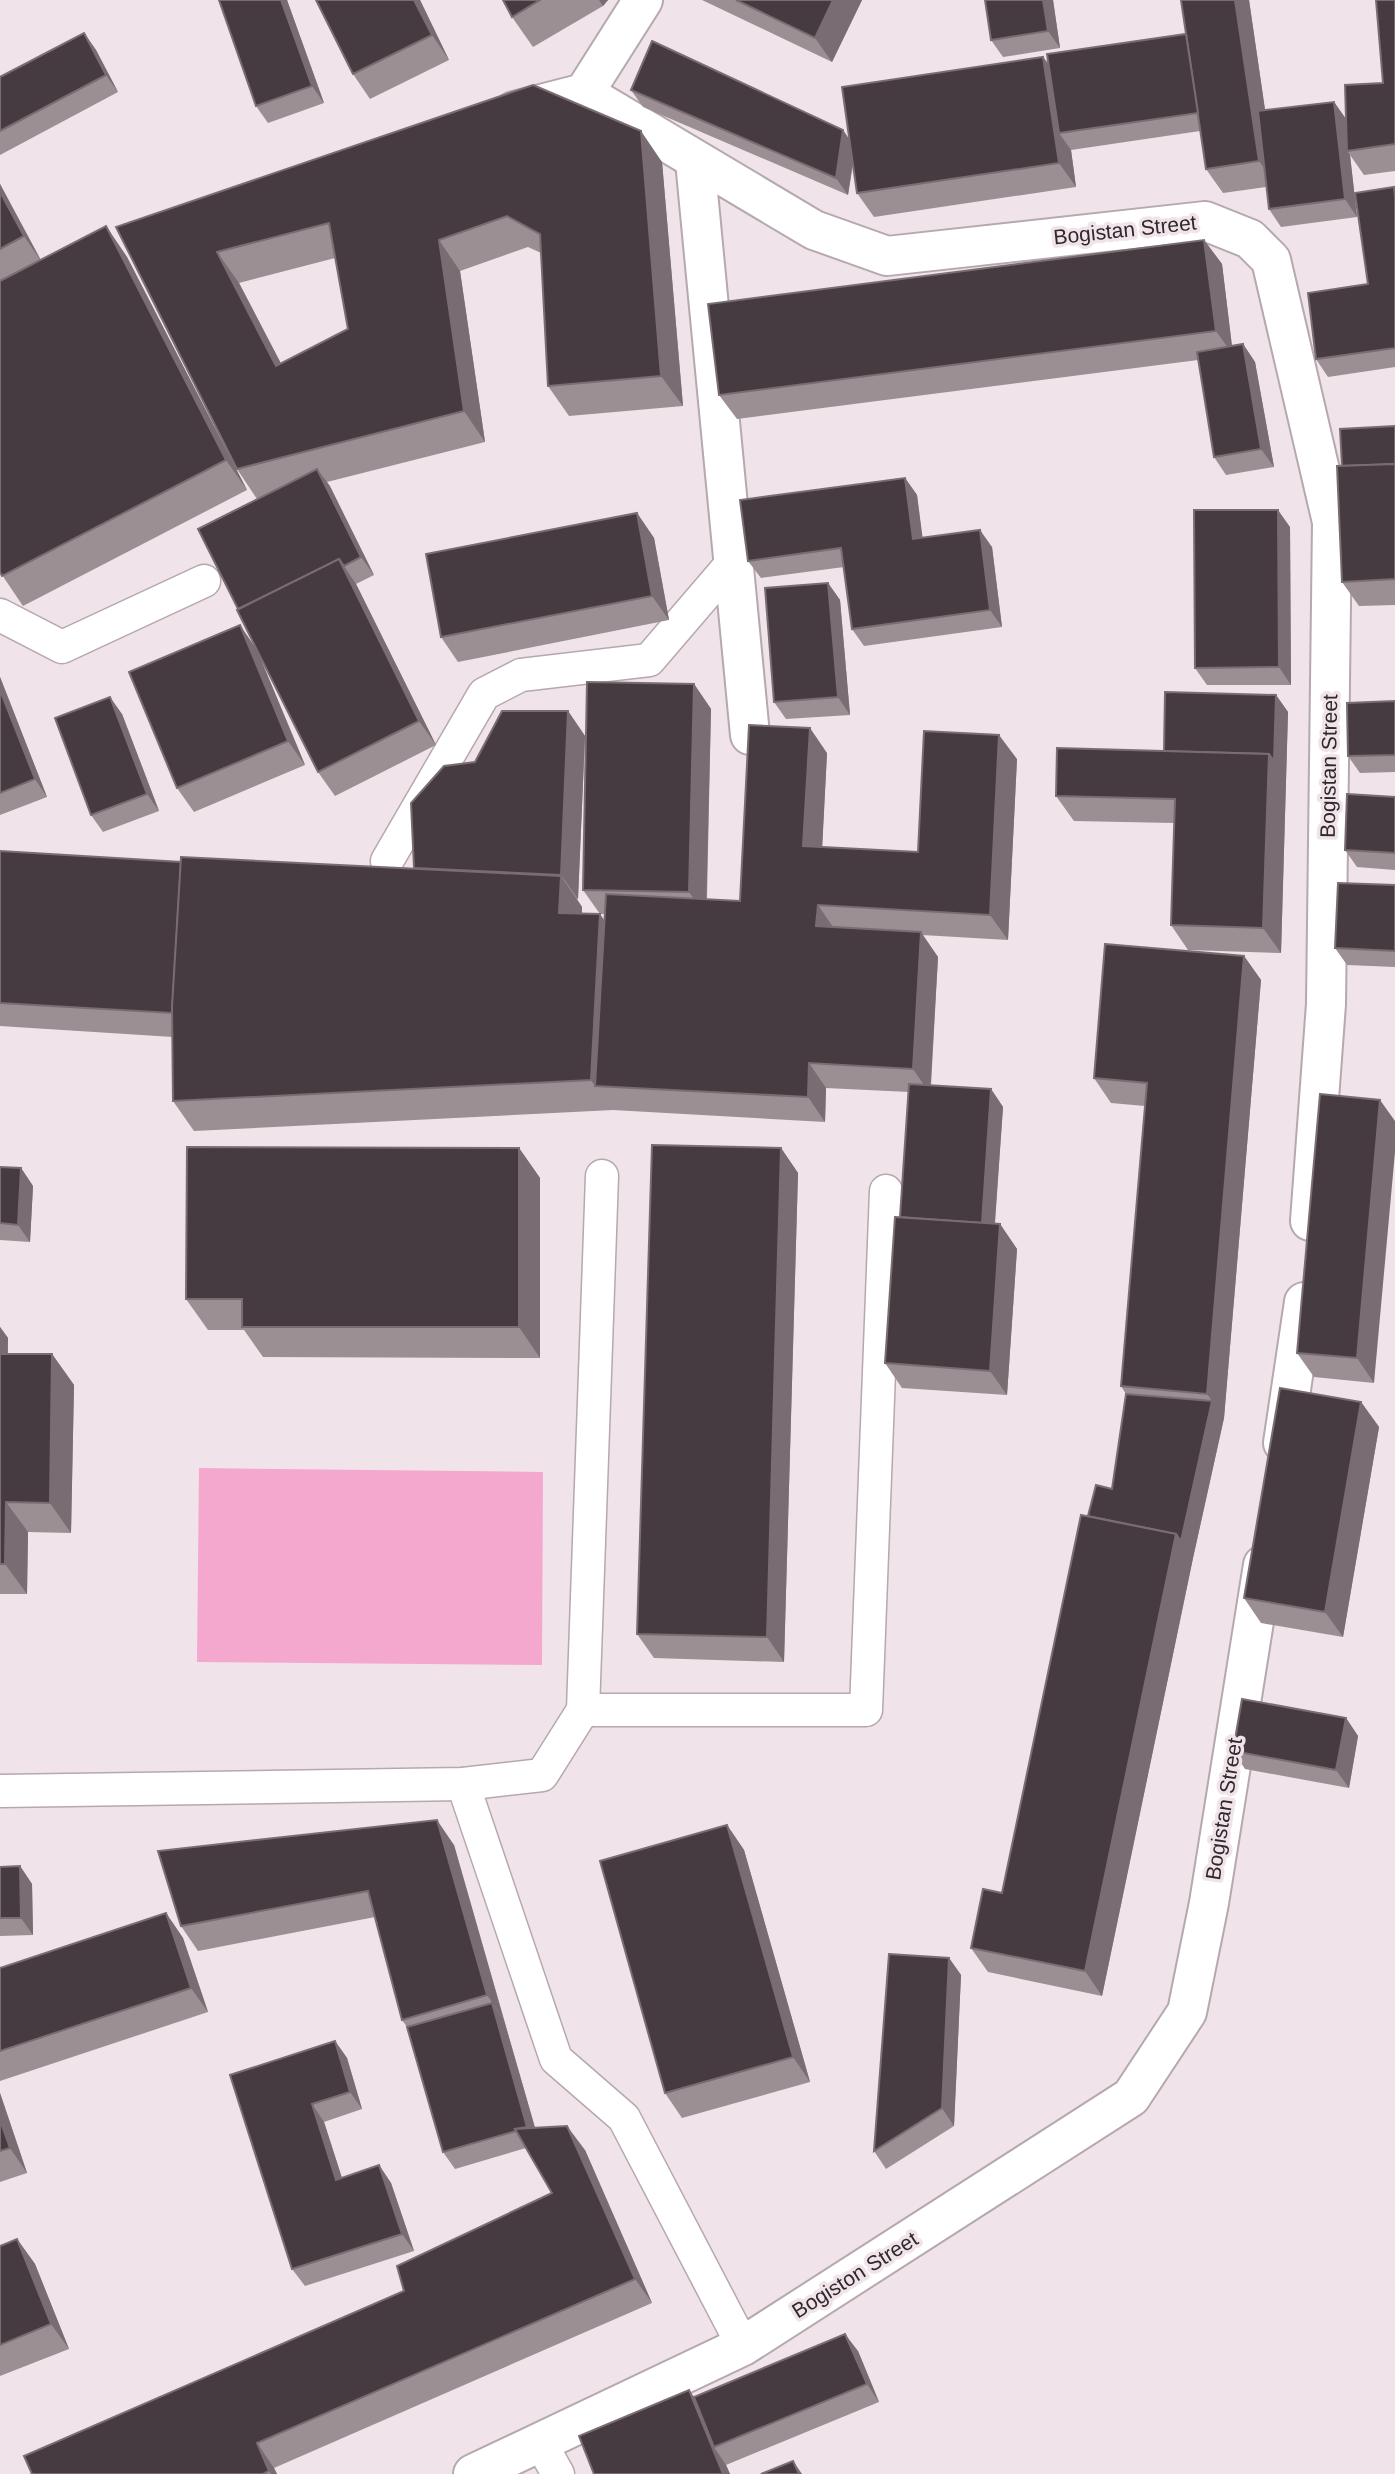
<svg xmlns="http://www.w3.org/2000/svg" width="1395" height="2474" font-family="Arial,sans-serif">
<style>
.green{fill:#f4a8ce}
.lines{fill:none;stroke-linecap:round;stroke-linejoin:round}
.service-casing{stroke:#b5a8ae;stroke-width:35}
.minor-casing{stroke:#b5a8ae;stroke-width:42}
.service{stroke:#fff;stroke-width:32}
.minor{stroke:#fff;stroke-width:38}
.wall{fill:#9b8f94;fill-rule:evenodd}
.shaded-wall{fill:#796d73}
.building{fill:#463b40;stroke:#796d73;stroke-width:2;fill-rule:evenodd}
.labels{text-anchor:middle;stroke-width:7;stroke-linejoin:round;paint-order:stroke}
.street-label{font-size:21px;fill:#2e292b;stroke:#f0e3e9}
</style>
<rect width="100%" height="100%" fill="#f0e3e9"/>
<path class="green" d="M 199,1468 L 543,1472 L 542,1665 L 197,1662 Z"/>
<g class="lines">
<g class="service-casing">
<g id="service">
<path d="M 0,615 L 62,647 L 204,581"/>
<path d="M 387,861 L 484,694 L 521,675 L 649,660 L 733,562"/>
<path d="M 583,1710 L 866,1710 L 886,1191"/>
<path d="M 463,1784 L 556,2059 L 624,2118 L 743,2346"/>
<path d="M 0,1791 L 463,1784 L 542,1775 L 583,1710 L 602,1176"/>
<path d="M 540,2442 L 558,2474"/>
</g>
</g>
<g class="minor-casing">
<g id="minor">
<path d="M 584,93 L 643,0"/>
<path d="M 514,111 L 584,93 L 814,230 L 887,256 L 1205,221 L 1250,239 L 1271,260 L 1332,522 L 1326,1004 L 1310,1221"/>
<path d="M 695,161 L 750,735"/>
<path d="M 1283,1443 L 1304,1302"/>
<path d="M 473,2474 L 743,2346 L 1131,2097 L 1187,2012 L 1209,1903 L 1263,1565"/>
</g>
</g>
<use href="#service" class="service"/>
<use href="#minor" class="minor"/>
</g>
<g class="wall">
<path d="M 287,0 L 324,103 L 268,123 L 256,106 Z"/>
<path d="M 316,0 L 420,0 L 449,60 L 370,99 L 353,74 Z"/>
<path d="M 503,0 L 608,0 L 603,6 L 533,47 L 512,17 Z"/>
<path d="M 702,0 L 862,0 L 832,62 Z"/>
<path d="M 985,0 L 1053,0 L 1060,48 L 1003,57 L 991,40 Z"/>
<path d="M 1181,0 L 1249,0 L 1265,110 L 1334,102 L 1346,119 L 1383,83 L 1395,0 L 1395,171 L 1364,175 L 1350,155 L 1357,217 L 1281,227 L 1269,209 L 1266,187 L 1223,193 L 1206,169 L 1200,131 L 1071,150 L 1076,187 L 874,217 L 857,193 L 853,164 L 848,195 L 643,107 L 631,90 L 843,130 L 849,139 L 1043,57 L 1049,64 L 1186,34 Z"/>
<path d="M 84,33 L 96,50 L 118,92 L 0,155 L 0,77 Z"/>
<path d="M 662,162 L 683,406 L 569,416 L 548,386 L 541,253 L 528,247 L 460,271 L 485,442 L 327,482 L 374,575 L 356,584 L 436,745 L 335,796 L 318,772 L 258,653 L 305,765 L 194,812 L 177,788 L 256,649 L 238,609 L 257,499 L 237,469 L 116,227 ZM 335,258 L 348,329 L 281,364 L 239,283 Z"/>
<path d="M 0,184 L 41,260 L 106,226 L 127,257 L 247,490 L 23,606 L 0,572 Z"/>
<path d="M 1395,189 L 1395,367 L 1328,377 L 1316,359 L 1368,284 Z"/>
<path d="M 1204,240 L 1222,264 L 1232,346 L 1243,344 L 1255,362 L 1274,467 L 1226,475 L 1214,457 L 1198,360 L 737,419 L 719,395 Z"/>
<path d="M 1395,426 L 1395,605 L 1359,606 L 1342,582 L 1342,466 Z"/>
<path d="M 905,478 L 917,495 L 922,538 L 992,547 L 1002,627 L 864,646 L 852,629 L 844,567 L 761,578 L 748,561 Z"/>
<path d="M 637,513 L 654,538 L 669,620 L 458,662 L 441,637 Z"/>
<path d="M 1290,527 L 1291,685 L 1207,685 L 1195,668 Z"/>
<path d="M 828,583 L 840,600 L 850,715 L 786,719 L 774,702 Z"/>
<path d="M 0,677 L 47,797 L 0,815 Z"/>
<path d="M 694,684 L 711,709 L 707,899 L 740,901 L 827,753 L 822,847 L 918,852 L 1017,759 L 1008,940 L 922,935 L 938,957 L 931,1086 L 991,1089 L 1003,1107 L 995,1224 L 1000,1224 L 1017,1249 L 1007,1395 L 902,1388 L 885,1363 L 900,1217 L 909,1092 L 826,1088 L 825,1122 L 613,1110 L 194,1131 L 173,1101 L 173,1037 L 0,1026 L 0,851 L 181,862 L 414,868 L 475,762 L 568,711 L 585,736 L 578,899 L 577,899 L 582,907 L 582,914 L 604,921 L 605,914 L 600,914 L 583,890 Z"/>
<path d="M 1276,695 L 1288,712 L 1281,953 L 1188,950 L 1171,925 L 1174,823 L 1074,821 L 1056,796 L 1164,751 Z"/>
<path d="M 1395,701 L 1395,772 L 1360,773 L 1348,756 Z"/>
<path d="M 122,714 L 159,811 L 103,832 L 91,815 Z"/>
<path d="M 1395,797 L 1395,870 L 1357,867 L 1345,850 Z"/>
<path d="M 1395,885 L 1395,967 L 1347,965 L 1335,948 Z"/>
<path d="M 1244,956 L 1261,980 L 1224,1418 L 1193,1558 L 1102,1996 L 988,1972 L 971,1948 L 1002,1893 L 1088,1516 L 1112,1489 L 1126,1394 L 1121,1386 L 1145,1106 L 1111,1103 L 1094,1078 Z"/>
<path d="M 1320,1094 L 1374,1383 L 1314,1377 L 1297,1353 Z"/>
<path d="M 519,1148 L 540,1178 L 540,1358 L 263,1357 L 244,1330 L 208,1330 L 186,1299 Z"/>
<path d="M 781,1148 L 798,1173 L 784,1662 L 654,1658 L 637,1634 Z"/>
<path d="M 0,1167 L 21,1168 L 33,1186 L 30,1242 L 0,1240 Z"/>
<path d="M 0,1327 L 8,1338 L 8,1354 L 52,1354 L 74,1385 L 71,1533 L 28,1532 L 27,1594 L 0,1594 Z"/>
<path d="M 1361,1402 L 1379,1427 L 1343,1637 L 1261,1623 L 1244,1598 Z"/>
<path d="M 1346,1718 L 1358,1736 L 1349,1788 L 1245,1769 L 1233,1751 Z"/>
<path d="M 727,1825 L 744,1850 L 810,2082 L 682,2118 L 665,2093 Z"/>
<path d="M 454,1845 L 535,2128 L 585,2150 L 652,2303 L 274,2468 L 277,2474 L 32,2474 L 404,2291 L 552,2193 L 526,2148 L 455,2169 L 443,2152 L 407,2027 L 402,2020 L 375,1917 L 198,1951 L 181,1926 Z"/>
<path d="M 20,1866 L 32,1884 L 33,1935 L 0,1936 L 0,1867 Z"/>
<path d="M 166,1913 L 183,1938 L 208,2012 L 0,2081 L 0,1968 Z"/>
<path d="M 949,1958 L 961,1975 L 954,2126 L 886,2169 L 874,2151 Z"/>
<path d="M 335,2041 L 347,2058 L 362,2109 L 324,2122 L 342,2178 L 379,2165 L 391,2183 L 414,2251 L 305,2286 L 292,2269 L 230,2075 Z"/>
<path d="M 0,2093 L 27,2173 L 0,2182 Z"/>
<path d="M 17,2239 L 35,2264 L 69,2349 L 0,2376 L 0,2246 Z"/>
<path d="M 858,2351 L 879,2402 L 726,2465 L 730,2474 L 594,2474 L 694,2397 Z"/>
</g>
<g class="shaded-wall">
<path d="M 281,0 L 287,0 L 324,103 L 312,86 Z"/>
<path d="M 414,0 L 420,0 L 449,60 L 432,35 Z"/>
<path d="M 599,0 L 608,0 L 603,6 Z"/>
<path d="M 833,0 L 862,0 L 832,62 L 815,38 Z"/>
<path d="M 1043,0 L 1053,0 L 1060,48 L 1048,31 Z"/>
<path d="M 1235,0 L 1249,0 L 1276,185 L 1259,161 Z"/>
<path d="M 84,33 L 96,50 L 118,92 L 106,75 Z"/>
<path d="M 1043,57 L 1061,82 L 1059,133 L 1071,150 L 1076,187 L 1059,163 Z"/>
<path d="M 1334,102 L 1346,119 L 1347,151 L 1350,155 L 1357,217 L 1345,199 Z"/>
<path d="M 843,130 L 855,148 L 848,195 L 836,178 Z"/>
<path d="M 641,131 L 662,162 L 683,406 L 661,376 Z"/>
<path d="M 0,184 L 41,261 L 24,236 L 0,192 Z"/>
<path d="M 106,226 L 127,257 L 247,490 L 226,460 Z"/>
<path d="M 439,240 L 460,271 L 485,442 L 464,411 Z"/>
<path d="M 1204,240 L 1222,264 L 1233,355 L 1216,331 Z"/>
<path d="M 217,252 L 239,283 L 298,396 L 276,366 Z"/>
<path d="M 1243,344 L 1255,362 L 1274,467 L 1261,449 Z"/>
<path d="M 317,469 L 330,486 L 374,575 L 361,557 Z"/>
<path d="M 905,478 L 917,495 L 925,556 L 913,539 Z"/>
<path d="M 1278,510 L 1290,527 L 1291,685 L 1279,667 Z"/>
<path d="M 637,513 L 654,538 L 669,620 L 652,596 Z"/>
<path d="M 980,530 L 992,547 L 1002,627 L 990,610 Z"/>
<path d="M 339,559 L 356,584 L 436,745 L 419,721 Z"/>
<path d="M 828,583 L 840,600 L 850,715 L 838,697 Z"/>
<path d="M 240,625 L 257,650 L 305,765 L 288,741 Z"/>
<path d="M 0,677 L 47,797 L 35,779 L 0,690 Z"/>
<path d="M 694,684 L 711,709 L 706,916 L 689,892 Z"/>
<path d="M 1276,695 L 1288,712 L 1281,953 L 1263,928 L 1269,754 Z"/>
<path d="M 110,697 L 122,714 L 159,811 L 147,794 Z"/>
<path d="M 568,711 L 585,736 L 578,899 L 561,875 Z"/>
<path d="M 810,728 L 827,753 L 821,871 L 803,846 Z"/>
<path d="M 999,735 L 1017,759 L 1008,940 L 990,915 Z"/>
<path d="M 561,876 L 582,907 L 581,943 L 559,913 Z"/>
<path d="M 818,905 L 835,930 L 816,926 Z"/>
<path d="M 600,914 L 621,945 L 595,1086 L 591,1080 Z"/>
<path d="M 921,932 L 938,957 L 930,1094 L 913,1069 Z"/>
<path d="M 1244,956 L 1261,980 L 1224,1418 L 1193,1558 L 1102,1996 L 1085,1971 L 1176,1534 L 1212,1401 L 1207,1394 Z"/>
<path d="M 809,1063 L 826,1088 L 825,1122 L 808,1097 Z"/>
<path d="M 991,1089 L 1003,1107 L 993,1247 L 981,1230 Z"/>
<path d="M 1380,1100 L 1395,1121 L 1395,1152 L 1374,1383 L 1357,1358 Z"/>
<path d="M 519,1148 L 540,1178 L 540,1358 L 519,1327 Z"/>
<path d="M 781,1148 L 798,1173 L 784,1662 L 767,1637 Z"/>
<path d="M 21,1168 L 33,1186 L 30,1242 L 18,1225 Z"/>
<path d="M 1000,1224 L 1017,1249 L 1007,1395 L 990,1371 Z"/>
<path d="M 0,1327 L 8,1338 L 7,1384 L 0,1374 Z"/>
<path d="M 52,1354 L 74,1385 L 71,1533 L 50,1503 Z"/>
<path d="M 1361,1402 L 1379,1427 L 1343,1637 L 1325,1612 Z"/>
<path d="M 6,1502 L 28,1532 L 27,1594 L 5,1564 Z"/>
<path d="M 1346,1718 L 1358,1736 L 1349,1788 L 1336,1770 Z"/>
<path d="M 437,1820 L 454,1845 L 504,2020 L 487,1995 Z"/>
<path d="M 727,1825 L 744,1850 L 810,2082 L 793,2057 Z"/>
<path d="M 20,1866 L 32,1884 L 33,1935 L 21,1918 Z"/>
<path d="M 166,1913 L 183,1938 L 208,2012 L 191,1988 Z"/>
<path d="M 949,1958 L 961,1975 L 954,2126 L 942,2108 Z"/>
<path d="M 492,2003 L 504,2020 L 540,2145 L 527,2127 Z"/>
<path d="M 335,2041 L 347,2058 L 362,2109 L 350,2092 Z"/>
<path d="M 0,2093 L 27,2173 L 10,2148 L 0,2120 Z"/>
<path d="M 312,2104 L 324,2122 L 348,2197 L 336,2180 Z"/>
<path d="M 567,2126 L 585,2150 L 652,2303 L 635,2279 Z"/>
<path d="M 379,2165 L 391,2183 L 414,2251 L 402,2234 Z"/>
<path d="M 17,2239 L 35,2264 L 69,2349 L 51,2324 Z"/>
<path d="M 845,2334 L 858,2351 L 879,2402 L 867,2384 Z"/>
<path d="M 689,2390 L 706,2414 L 714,2447 L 726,2465 L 730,2474 L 723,2474 Z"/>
<path d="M 257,2443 L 274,2468 L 277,2474 L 271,2474 L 269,2471 Z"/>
<path d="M 793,2461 L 802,2474 L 799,2474 Z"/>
</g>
<g class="building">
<path d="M 219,0 L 281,0 L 312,86 L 256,106 Z"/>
<path d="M 316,0 L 414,0 L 432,35 L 353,74 Z"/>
<path d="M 503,0 L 540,0 L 512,17 Z"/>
<path d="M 736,0 L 833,0 L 815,38 Z"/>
<path d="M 985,0 L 1043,0 L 1048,31 L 991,40 Z"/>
<path d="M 1181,0 L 1235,0 L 1259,161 L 1206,169 Z"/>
<path d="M 1376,0 L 1395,0 L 1395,144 L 1347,151 L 1345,85 L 1383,83 Z"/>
<path d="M 84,33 L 106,75 L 0,131 L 0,77 Z"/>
<path d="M 1186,34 L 1198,113 L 1059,133 L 1047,54 Z"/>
<path d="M 652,41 L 843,130 L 836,178 L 631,90 Z"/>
<path d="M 1043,57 L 1059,163 L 857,193 L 842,87 Z"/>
<path d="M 533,85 L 641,131 L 661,376 L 548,386 L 540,234 L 507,216 L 439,240 L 464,411 L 237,469 L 116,227 ZM 329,223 L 348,329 L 276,366 L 217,252 Z"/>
<path d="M 1334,102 L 1345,199 L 1269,209 L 1258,111 Z"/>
<path d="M 1394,187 L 1395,198 L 1395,348 L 1316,359 L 1308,293 L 1368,284 L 1355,193 Z"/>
<path d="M 0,192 L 24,236 L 0,249 Z"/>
<path d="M 106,226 L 226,460 L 2,576 L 0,572 L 0,281 Z"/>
<path d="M 1204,240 L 1216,331 L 719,395 L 708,304 Z"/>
<path d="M 1243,344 L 1261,449 L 1214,457 L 1197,352 Z"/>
<path d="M 1395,426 L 1395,464 L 1342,466 L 1340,429 Z"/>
<path d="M 1395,464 L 1395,579 L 1342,582 L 1337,466 Z"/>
<path d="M 317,469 L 361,557 L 344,566 L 339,559 L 238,609 L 198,529 Z"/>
<path d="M 905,478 L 913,539 L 980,530 L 990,610 L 852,629 L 841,548 L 748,561 L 740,500 Z"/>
<path d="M 1194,510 L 1278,510 L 1279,667 L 1195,668 Z"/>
<path d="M 637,513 L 652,596 L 441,637 L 426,554 Z"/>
<path d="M 339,559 L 419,721 L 318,772 L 237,610 Z"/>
<path d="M 828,583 L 838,697 L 774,702 L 765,588 Z"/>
<path d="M 240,625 L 288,741 L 177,788 L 129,672 Z"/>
<path d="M 587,682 L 694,684 L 689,892 L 583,890 Z"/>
<path d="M 0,690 L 35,779 L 0,793 Z"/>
<path d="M 1165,692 L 1276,695 L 1274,761 L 1269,754 L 1164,751 Z"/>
<path d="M 110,697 L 147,794 L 91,815 L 55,718 Z"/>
<path d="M 1395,701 L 1395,755 L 1348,756 L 1347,703 Z"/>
<path d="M 502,711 L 568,711 L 561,875 L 414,868 L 411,803 L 444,766 L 475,762 Z"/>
<path d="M 749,725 L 810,728 L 803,846 L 918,852 L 924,731 L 999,735 L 990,915 L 818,905 L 816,926 L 921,932 L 913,1069 L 809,1063 L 808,1097 L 595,1086 L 606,894 L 740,901 Z"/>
<path d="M 1057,748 L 1269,754 L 1263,928 L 1171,925 L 1175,799 L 1056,796 Z"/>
<path d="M 1347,794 L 1395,797 L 1395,853 L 1345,850 Z"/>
<path d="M 0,851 L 181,862 L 172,1013 L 0,1003 Z"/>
<path d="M 181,857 L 561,876 L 559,913 L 600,914 L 591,1080 L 173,1101 L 172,1007 Z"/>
<path d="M 1338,883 L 1395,885 L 1395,951 L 1335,948 Z"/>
<path d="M 1105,944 L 1244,956 L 1207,1394 L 1121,1386 L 1147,1083 L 1094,1078 Z"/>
<path d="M 909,1084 L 991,1089 L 982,1223 L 900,1217 Z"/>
<path d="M 1320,1094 L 1380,1100 L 1357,1358 L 1297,1353 Z"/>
<path d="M 652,1145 L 781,1148 L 767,1637 L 637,1634 Z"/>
<path d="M 187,1147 L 519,1148 L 519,1327 L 242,1327 L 242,1299 L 186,1299 Z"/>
<path d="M 0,1167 L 21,1168 L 18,1225 L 0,1223 Z"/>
<path d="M 895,1217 L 1000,1224 L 990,1371 L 885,1363 Z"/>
<path d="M 0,1354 L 52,1354 L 50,1503 L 6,1502 L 5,1564 L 0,1564 Z"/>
<path d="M 1280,1388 L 1361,1402 L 1325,1612 L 1244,1598 Z"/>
<path d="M 1126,1394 L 1212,1401 L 1181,1541 L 1176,1534 L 1088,1516 L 1096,1485 L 1112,1489 Z"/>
<path d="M 1081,1515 L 1176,1534 L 1085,1971 L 971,1948 L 983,1889 L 1002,1893 Z"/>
<path d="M 1242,1699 L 1346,1718 L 1336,1770 L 1233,1751 Z"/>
<path d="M 437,1820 L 487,1995 L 402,2020 L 368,1891 L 181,1926 L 158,1851 Z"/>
<path d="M 727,1825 L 793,2057 L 665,2093 L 600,1861 Z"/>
<path d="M 20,1866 L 21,1918 L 0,1918 L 0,1867 Z"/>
<path d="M 166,1913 L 191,1988 L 0,2051 L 0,1968 Z"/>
<path d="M 889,1954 L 949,1958 L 942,2108 L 874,2151 Z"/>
<path d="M 492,2003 L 527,2127 L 515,2129 L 516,2131 L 443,2152 L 407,2027 Z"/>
<path d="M 335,2041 L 350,2092 L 312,2104 L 336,2180 L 379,2165 L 402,2234 L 292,2269 L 230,2075 Z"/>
<path d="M 0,2120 L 10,2148 L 0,2151 Z"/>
<path d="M 567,2126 L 635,2279 L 257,2443 L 269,2471 L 263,2474 L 32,2474 L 24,2456 L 404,2291 L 397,2266 L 552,2193 L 515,2129 Z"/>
<path d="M 17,2239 L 51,2324 L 0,2345 L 0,2246 Z"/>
<path d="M 845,2334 L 867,2384 L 714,2447 L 694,2397 Z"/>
<path d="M 689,2390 L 723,2474 L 594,2474 L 579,2436 Z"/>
<path d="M 793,2461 L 799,2474 L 761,2474 Z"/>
</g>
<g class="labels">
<g class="street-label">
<text transform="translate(1125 230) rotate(-6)" y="7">Bogistan Street</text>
<text transform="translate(1329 766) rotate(-89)" y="7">Bogistan Street</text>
<text transform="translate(1224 1809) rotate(-81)" y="7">Bogistan Street</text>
<text transform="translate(855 2275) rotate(-32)" y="7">Bogiston Street</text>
</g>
</g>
</svg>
